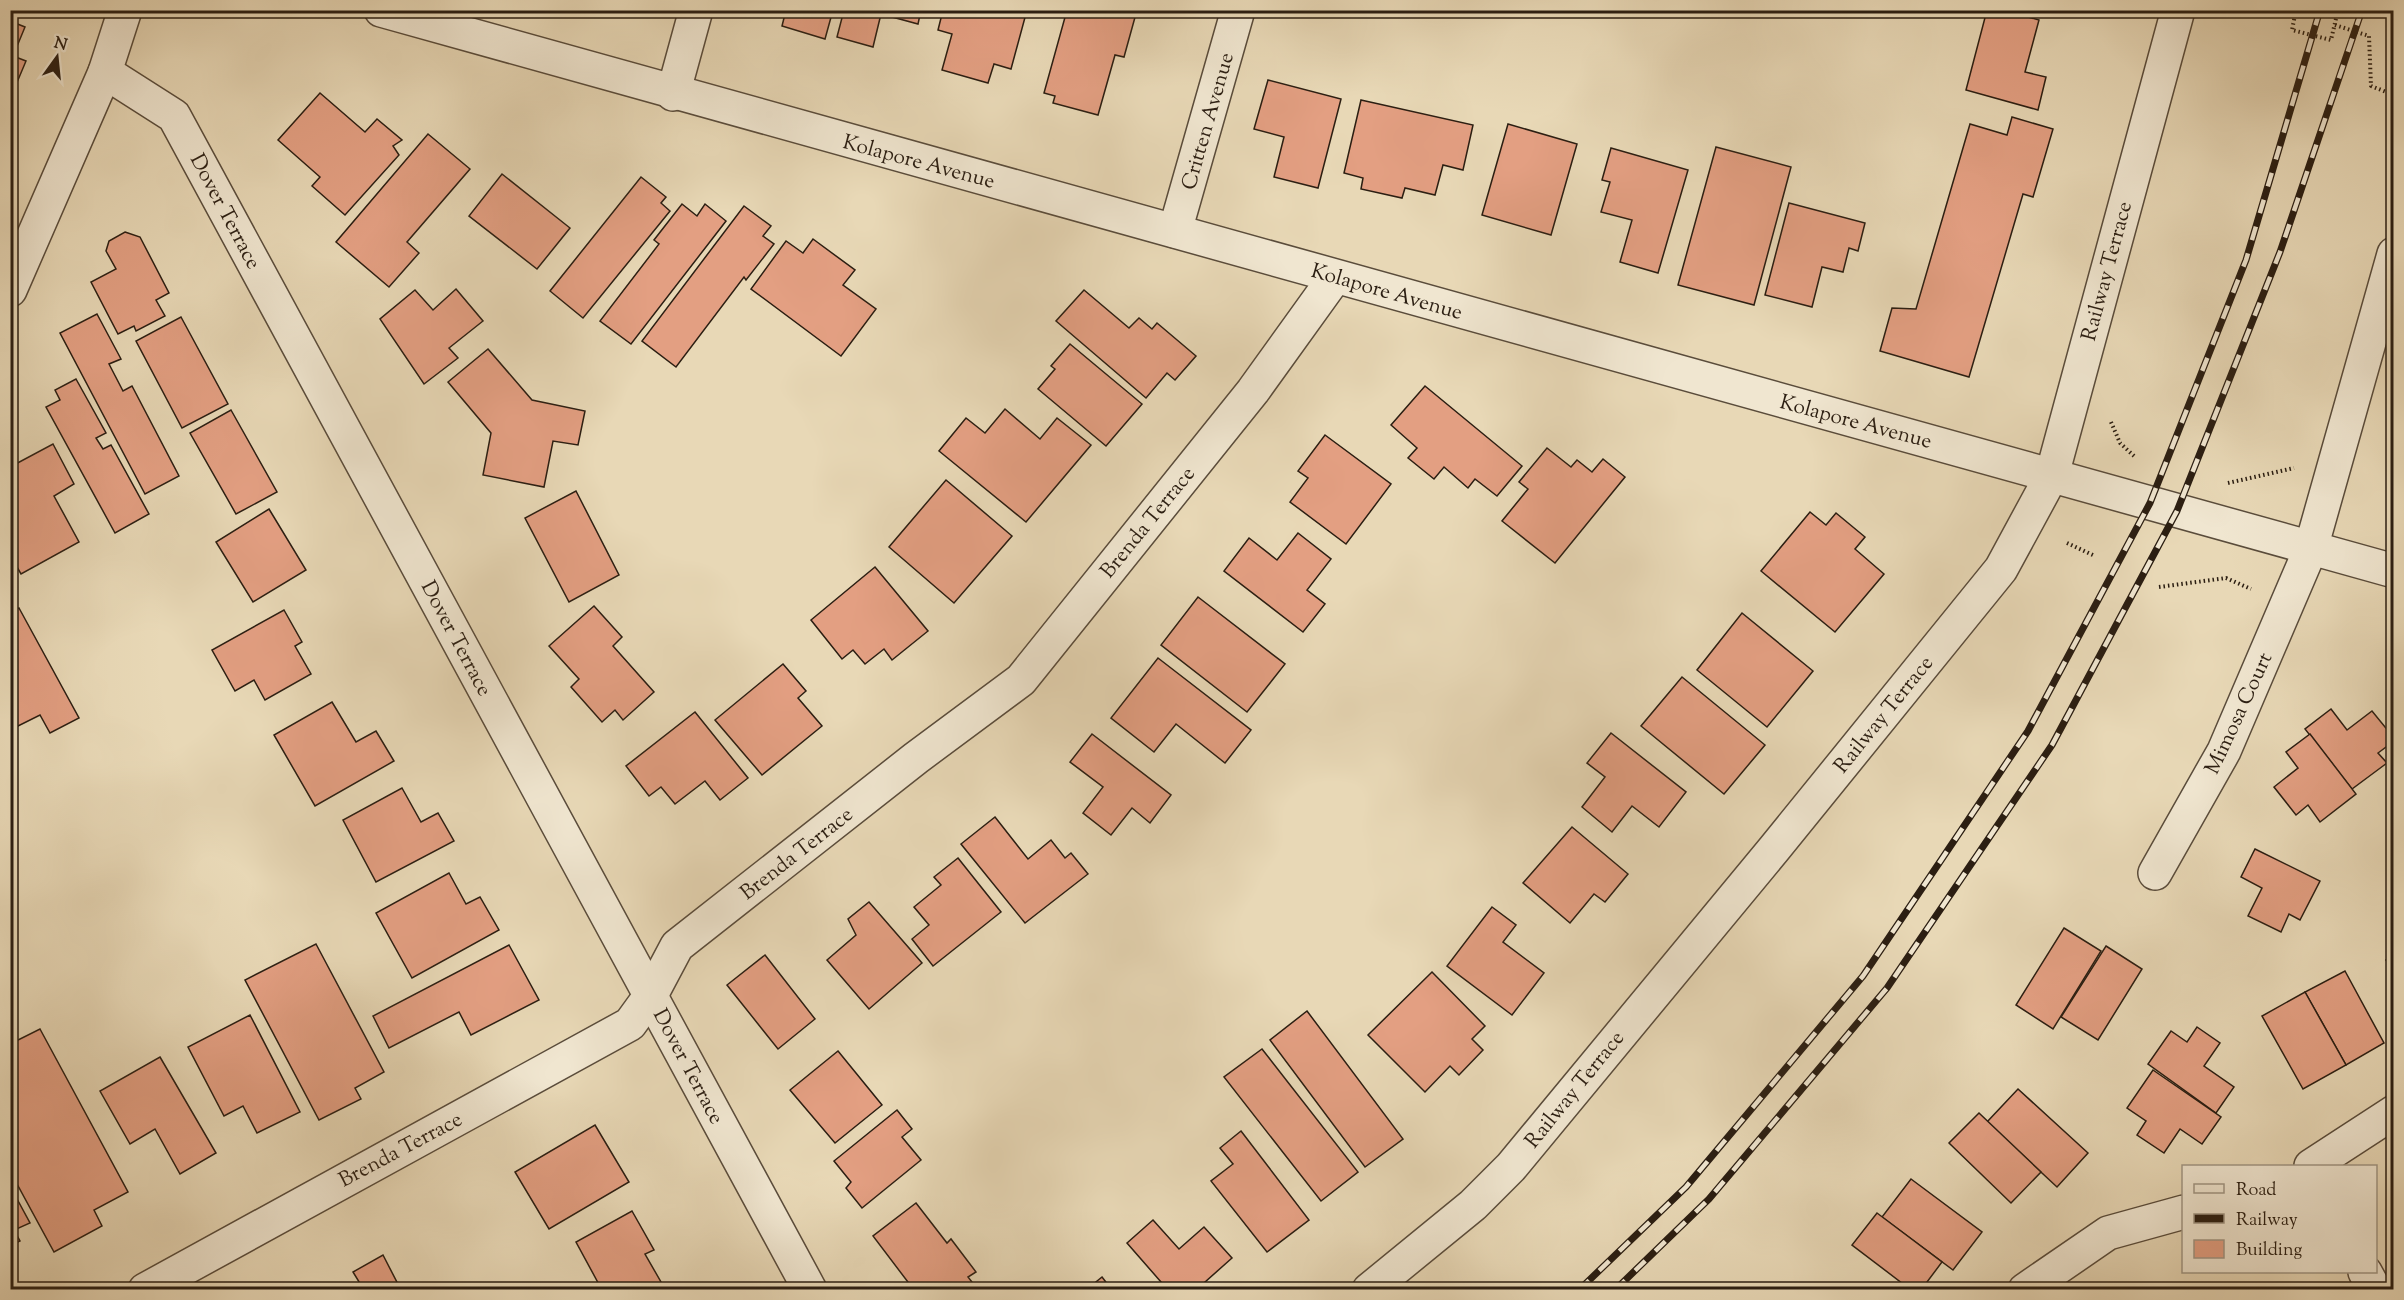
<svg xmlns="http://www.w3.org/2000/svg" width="2404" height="1300" font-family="'Sorts Mill Goudy',serif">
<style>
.building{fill:#e39f82;stroke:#2b1e12;stroke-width:1.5}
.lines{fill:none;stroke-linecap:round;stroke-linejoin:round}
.minor-casing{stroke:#5a4c3b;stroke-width:36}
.path{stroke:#2b1e12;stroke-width:4;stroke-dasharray:1.5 3;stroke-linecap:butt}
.minor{stroke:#f0e6d0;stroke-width:33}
.rail-casing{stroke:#2b1e12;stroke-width:7}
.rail{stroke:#f0e6d0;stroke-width:4.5;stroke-dasharray:14;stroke-linecap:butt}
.labels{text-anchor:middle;stroke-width:5;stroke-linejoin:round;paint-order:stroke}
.street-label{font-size:21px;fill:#2b1e12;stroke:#f0e6d0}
</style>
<rect width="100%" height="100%" fill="#e8d8b6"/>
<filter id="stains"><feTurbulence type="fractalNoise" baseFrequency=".00333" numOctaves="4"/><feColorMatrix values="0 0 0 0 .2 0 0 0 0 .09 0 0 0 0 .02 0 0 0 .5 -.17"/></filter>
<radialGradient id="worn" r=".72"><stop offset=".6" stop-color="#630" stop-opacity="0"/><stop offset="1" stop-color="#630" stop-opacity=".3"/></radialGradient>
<g class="building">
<path d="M 786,10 L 833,10 L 825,39 L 782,26 Z"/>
<path d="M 844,10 L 921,10 L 918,24 L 881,14 L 873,47 L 837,37 Z"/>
<path d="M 943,10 L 1027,10 L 1011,69 L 994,64 L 988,83 L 942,70 L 952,34 L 938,30 Z"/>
<path d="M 1067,10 L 1137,10 L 1124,57 L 1115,55 L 1098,115 L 1053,103 L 1055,96 L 1044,93 Z"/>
<path d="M 1987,10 L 2003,10 L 2039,20 L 2025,72 L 2046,77 L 2038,110 L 1966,90 Z"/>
<path d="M 10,21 L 25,27 L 13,56 L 26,61 L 10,99 Z"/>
<path d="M 1268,80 L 1341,99 L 1318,188 L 1274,177 L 1284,137 L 1254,129 Z"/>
<path d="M 320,93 L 365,132 L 377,119 L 402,140 L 393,146 L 399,155 L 345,215 L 312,186 L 320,177 L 278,140 Z"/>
<path d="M 1361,100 L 1473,125 L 1463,170 L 1443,165 L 1435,195 L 1405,188 L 1402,198 L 1361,189 L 1363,178 L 1344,173 Z"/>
<path d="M 2012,117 L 2053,129 L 2033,197 L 2023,194 L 1969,377 L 1880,351 L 1892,308 L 1916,309 L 1970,124 L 2007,135 Z"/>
<path d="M 1508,124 L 1577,144 L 1551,235 L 1482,215 Z"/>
<path d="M 428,134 L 470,169 L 407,242 L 419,253 L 389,287 L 336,242 Z"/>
<path d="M 1716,147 L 1791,167 L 1754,305 L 1678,285 Z"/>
<path d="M 1611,148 L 1688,170 L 1658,273 L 1620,262 L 1632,220 L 1601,212 L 1610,182 L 1602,180 Z"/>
<path d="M 502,174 L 570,228 L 537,269 L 469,216 Z"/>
<path d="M 641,177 L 666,197 L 661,203 L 670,211 L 583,318 L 550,291 Z"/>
<path d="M 1789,203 L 1865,223 L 1858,251 L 1849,248 L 1843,272 L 1822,267 L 1812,307 L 1765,295 Z"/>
<path d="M 682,204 L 697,216 L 705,204 L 726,221 L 631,344 L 600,321 L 659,244 L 654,240 Z"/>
<path d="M 744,206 L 771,226 L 763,236 L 774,244 L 746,280 L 744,277 L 676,367 L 642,341 Z"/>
<path d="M 125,232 L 140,237 L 169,293 L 156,300 L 165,316 L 136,331 L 134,326 L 118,334 L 91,282 L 116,269 L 106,251 L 109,241 Z"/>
<path d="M 813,239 L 855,270 L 843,285 L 876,309 L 841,356 L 751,289 L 786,241 L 803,253 Z"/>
<path d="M 456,289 L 483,321 L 449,348 L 458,358 L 424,384 L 380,319 L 415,290 L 433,310 Z"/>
<path d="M 1084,290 L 1129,328 L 1139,318 L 1152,329 L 1157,323 L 1196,356 L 1175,380 L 1167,373 L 1146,398 L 1056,321 Z"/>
<path d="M 97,314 L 121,359 L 109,364 L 123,391 L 132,386 L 179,476 L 145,494 L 60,333 Z"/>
<path d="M 181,317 L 228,404 L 182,428 L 136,341 Z"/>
<path d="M 1070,344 L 1142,404 L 1106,446 L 1038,389 L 1055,369 L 1051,366 Z"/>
<path d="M 488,349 L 532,400 L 585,411 L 578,445 L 553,441 L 544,487 L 483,475 L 491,433 L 448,382 Z"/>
<path d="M 76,379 L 106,433 L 96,438 L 103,449 L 111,445 L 149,514 L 115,533 L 46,407 L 60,400 L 55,390 Z"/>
<path d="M 1425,386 L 1522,466 L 1497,496 L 1475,479 L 1468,488 L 1444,467 L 1434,479 L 1408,458 L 1417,448 L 1391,425 Z"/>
<path d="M 1005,409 L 1040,439 L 1057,418 L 1091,445 L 1026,522 L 939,451 L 966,418 L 985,433 Z"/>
<path d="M 231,410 L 277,492 L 236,514 L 190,433 Z"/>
<path d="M 1325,435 L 1391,484 L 1346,544 L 1290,502 L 1308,478 L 1298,471 Z"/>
<path d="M 53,444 L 74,484 L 54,496 L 79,542 L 21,574 L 10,555 L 10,467 Z"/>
<path d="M 1547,448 L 1571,467 L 1577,460 L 1592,472 L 1603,459 L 1625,477 L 1555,563 L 1502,521 L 1528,489 L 1519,482 Z"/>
<path d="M 946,480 L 1012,536 L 954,603 L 889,547 Z"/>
<path d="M 576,491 L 619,575 L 569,602 L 525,518 Z"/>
<path d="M 269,509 L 306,570 L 253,602 L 216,542 Z"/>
<path d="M 1810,512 L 1826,525 L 1836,513 L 1865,537 L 1855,549 L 1884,574 L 1835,632 L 1761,571 Z"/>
<path d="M 1298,533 L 1331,559 L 1307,590 L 1325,604 L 1303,632 L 1224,571 L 1249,538 L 1277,560 Z"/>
<path d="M 875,567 L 928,631 L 892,660 L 884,649 L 865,664 L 853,650 L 842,659 L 811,620 Z"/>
<path d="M 1198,597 L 1285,664 L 1247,712 L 1161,645 Z"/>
<path d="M 594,606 L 622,637 L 613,646 L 654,692 L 623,720 L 615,710 L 602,722 L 571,687 L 579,679 L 549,646 Z"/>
<path d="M 19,608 L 79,718 L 50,733 L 40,715 L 10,730 L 10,689 L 15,687 L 10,680 L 10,612 Z"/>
<path d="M 284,610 L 302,642 L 295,646 L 311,674 L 265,700 L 254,680 L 235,691 L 212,650 Z"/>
<path d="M 1742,613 L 1813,671 L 1767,727 L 1697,670 Z"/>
<path d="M 1158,658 L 1251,730 L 1225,763 L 1176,724 L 1154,752 L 1111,718 Z"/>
<path d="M 783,664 L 806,691 L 798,698 L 822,726 L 762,775 L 715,720 Z"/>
<path d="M 1682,677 L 1765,745 L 1724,794 L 1641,726 Z"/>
<path d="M 332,702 L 356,742 L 376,731 L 394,761 L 315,806 L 274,735 Z"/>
<path d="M 2331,709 L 2347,730 L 2372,711 L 2394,738 L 2394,741 L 2378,753 L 2387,763 L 2352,789 L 2305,729 Z"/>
<path d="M 695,712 L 748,778 L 720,800 L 705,781 L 675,804 L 661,787 L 649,796 L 626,766 Z"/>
<path d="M 1611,733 L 1686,792 L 1659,827 L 1632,806 L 1612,832 L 1582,807 L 1605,777 L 1587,763 Z"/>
<path d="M 1092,734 L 1171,795 L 1150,823 L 1132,808 L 1111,835 L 1083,813 L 1103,787 L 1070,762 Z"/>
<path d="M 2310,734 L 2356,794 L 2320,822 L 2308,805 L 2296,815 L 2274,787 L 2298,768 L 2286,752 Z"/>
<path d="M 402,788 L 421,822 L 438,813 L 454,841 L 376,882 L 343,820 Z"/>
<path d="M 995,817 L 1028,859 L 1051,840 L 1065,858 L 1071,853 L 1088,874 L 1025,923 L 961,844 Z"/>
<path d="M 1572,827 L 1628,874 L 1605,902 L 1594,894 L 1570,923 L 1523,883 Z"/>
<path d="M 2255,849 L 2320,881 L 2300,920 L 2289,914 L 2281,932 L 2248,916 L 2262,888 L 2241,877 Z"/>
<path d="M 958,858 L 1001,912 L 933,966 L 912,939 L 929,925 L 914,907 L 941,885 L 934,877 Z"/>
<path d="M 449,873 L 466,904 L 480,897 L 499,930 L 412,978 L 376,913 Z"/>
<path d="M 869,902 L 922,963 L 869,1009 L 827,960 L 856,935 L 848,919 Z"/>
<path d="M 1492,907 L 1516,925 L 1503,942 L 1544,973 L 1512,1015 L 1447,966 Z"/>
<path d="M 2064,928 L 2101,951 L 2053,1029 L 2016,1005 Z"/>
<path d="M 316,944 L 384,1072 L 355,1088 L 361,1099 L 319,1120 L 245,980 Z"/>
<path d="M 509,945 L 539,1000 L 471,1035 L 459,1012 L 389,1048 L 373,1016 Z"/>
<path d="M 2106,946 L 2142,969 L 2098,1040 L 2061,1017 Z"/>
<path d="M 765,955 L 815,1019 L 778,1049 L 727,985 Z"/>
<path d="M 2394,955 L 2394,974 L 2386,960 Z"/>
<path d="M 2345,971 L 2384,1043 L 2346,1065 L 2305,992 Z"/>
<path d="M 1432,972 L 1485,1026 L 1472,1039 L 1483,1050 L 1459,1075 L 1450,1066 L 1425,1092 L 1368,1035 Z"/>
<path d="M 2305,992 L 2346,1065 L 2303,1089 L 2262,1016 Z"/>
<path d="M 1307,1011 L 1403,1139 L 1365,1167 L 1270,1040 Z"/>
<path d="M 250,1015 L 300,1112 L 257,1133 L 243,1106 L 224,1116 L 188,1047 Z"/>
<path d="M 2197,1027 L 2220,1043 L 2204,1066 L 2234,1087 L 2216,1113 L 2148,1064 L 2171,1031 L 2187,1042 Z"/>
<path d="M 40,1029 L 128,1192 L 94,1210 L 102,1226 L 54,1252 L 10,1171 L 10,1044 Z"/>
<path d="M 1262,1049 L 1358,1172 L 1321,1201 L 1224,1077 Z"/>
<path d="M 838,1051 L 882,1105 L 835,1143 L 790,1090 Z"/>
<path d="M 160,1057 L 216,1153 L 180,1174 L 155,1129 L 130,1144 L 100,1091 Z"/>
<path d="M 2153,1070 L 2221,1117 L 2202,1144 L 2180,1129 L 2164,1153 L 2137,1135 L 2146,1121 L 2127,1108 Z"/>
<path d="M 2018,1089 L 2088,1153 L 2057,1187 L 1987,1122 Z"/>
<path d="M 897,1110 L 912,1129 L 902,1137 L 921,1160 L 862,1208 L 846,1188 L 851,1182 L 834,1161 Z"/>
<path d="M 1979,1113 L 2041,1172 L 2011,1203 L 1949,1143 Z"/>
<path d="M 595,1125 L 629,1182 L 549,1229 L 515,1172 Z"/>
<path d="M 1241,1131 L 1309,1220 L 1267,1252 L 1211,1181 L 1233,1164 L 1220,1148 Z"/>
<path d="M 1911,1179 L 1982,1232 L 1953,1270 L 1882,1217 Z"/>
<path d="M 10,1186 L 30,1223 L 14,1230 L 20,1241 L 10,1246 Z"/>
<path d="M 916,1203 L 947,1243 L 951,1239 L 976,1272 L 968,1277 L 975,1286 L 970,1290 L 914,1290 L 873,1236 Z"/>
<path d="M 632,1211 L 654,1250 L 645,1254 L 661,1282 L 648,1290 L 602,1290 L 576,1242 Z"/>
<path d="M 1877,1213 L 1942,1262 L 1921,1290 L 1911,1290 L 1852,1245 Z"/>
<path d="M 1153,1220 L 1179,1249 L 1204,1227 L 1232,1258 L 1196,1290 L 1168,1290 L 1127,1243 Z"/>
<path d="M 383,1255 L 401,1290 L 353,1290 L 361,1285 L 353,1272 Z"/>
<path d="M 1102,1277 L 1112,1290 L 1086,1290 Z"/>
</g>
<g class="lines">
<g class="minor-casing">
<g id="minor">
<path d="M 125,10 L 105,72 L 174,116 L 810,1290"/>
<path d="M 381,10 L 2394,571"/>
<path d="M 673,94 L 696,10"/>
<path d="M 1175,231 L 1238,10"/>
<path d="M 10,290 L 105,72"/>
<path d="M 2155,873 L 2224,751 L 2311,548 L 2394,254"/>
<path d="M 2311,1166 L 2394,1112"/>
<path d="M 2365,1272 L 2375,1290"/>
<path d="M 145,1290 L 630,1024 L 651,995 L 677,946 L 916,758 L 1021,680 L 1253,391 L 1335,277"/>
<path d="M 1369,1290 L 1473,1205 L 1511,1167 L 1774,849 L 2001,569 L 2052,475 L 2178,10"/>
<path d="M 2025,1290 L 2108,1233 L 2184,1212"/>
</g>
</g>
<g class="path">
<path d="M 2296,10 L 2292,30 L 2331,40 L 2338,10"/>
<path d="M 2335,25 L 2369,36 L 2371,86 L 2394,95"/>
<path d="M 2111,422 L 2120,443 L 2134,456"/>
<path d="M 2228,483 L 2294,468"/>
<path d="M 2067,543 L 2095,556"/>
<path d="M 2159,587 L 2226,578 L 2251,589"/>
</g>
<use href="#minor" class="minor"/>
<g class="rail-casing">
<g id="rail">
<path d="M 1579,1290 L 1686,1187 L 1863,976 L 2028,731 L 2150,503 L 2246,260 L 2320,10"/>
<path d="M 1615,1290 L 1709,1199 L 1887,988 L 2052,745 L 2177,511 L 2280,252 L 2362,10"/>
</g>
</g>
<use href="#rail" class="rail"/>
</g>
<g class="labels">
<g class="street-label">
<text transform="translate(1207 121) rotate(-74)" y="7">Critten Avenue</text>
<text transform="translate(919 161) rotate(15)" y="7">Kolapore Avenue</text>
<text transform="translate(226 211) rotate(62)" y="7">Dover Terrace</text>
<text transform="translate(2106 271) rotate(-75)" y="7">Railway Terrace</text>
<text transform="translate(1387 291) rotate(16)" y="7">Kolapore Avenue</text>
<text transform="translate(1856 421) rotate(15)" y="7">Kolapore Avenue</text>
<text transform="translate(1147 522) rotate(-51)" y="7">Brenda Terrace</text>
<text transform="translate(457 638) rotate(62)" y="7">Dover Terrace</text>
<text transform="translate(2238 713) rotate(-65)" y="7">Mimosa Court</text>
<text transform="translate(1883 714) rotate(-51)" y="7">Railway Terrace</text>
<text transform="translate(796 853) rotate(-38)" y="7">Brenda Terrace</text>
<text transform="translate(689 1066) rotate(62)" y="7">Dover Terrace</text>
<text transform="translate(1574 1089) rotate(-51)" y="7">Railway Terrace</text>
<text transform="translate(400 1149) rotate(-28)" y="7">Brenda Terrace</text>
</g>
</g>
<rect width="2404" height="1300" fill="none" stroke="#e8d8b6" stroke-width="36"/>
<rect x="12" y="12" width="2380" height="1276" fill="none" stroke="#2b1e12" stroke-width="3"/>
<rect x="18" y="18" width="2368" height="1264" fill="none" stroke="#2b1e12" stroke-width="1.5"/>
<rect x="2182" y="1165" width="195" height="108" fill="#f0e6d0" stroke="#a19684" stroke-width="1.5"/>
<rect x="2194" y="1184" width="30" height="9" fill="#f0e6d0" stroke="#a19684" stroke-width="1.5"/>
<text x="2236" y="1195" font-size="18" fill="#2b1e12">Road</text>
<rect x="2194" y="1214" width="30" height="9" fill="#2b1e12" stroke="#a19684" stroke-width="1.5"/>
<text x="2236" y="1225" font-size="18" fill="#2b1e12">Railway</text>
<rect x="2194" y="1240" width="30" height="18" fill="#e39f82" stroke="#a19684" stroke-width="1.5"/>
<text x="2236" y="1255" font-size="18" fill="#2b1e12">Building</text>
<g transform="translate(57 57) rotate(15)" stroke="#f0e6d0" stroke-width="4.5" paint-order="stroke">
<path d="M0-4.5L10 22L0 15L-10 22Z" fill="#2b1e12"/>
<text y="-9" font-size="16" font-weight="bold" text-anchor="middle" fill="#2b1e12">N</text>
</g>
<rect width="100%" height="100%" filter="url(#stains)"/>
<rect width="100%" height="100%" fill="url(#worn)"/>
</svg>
